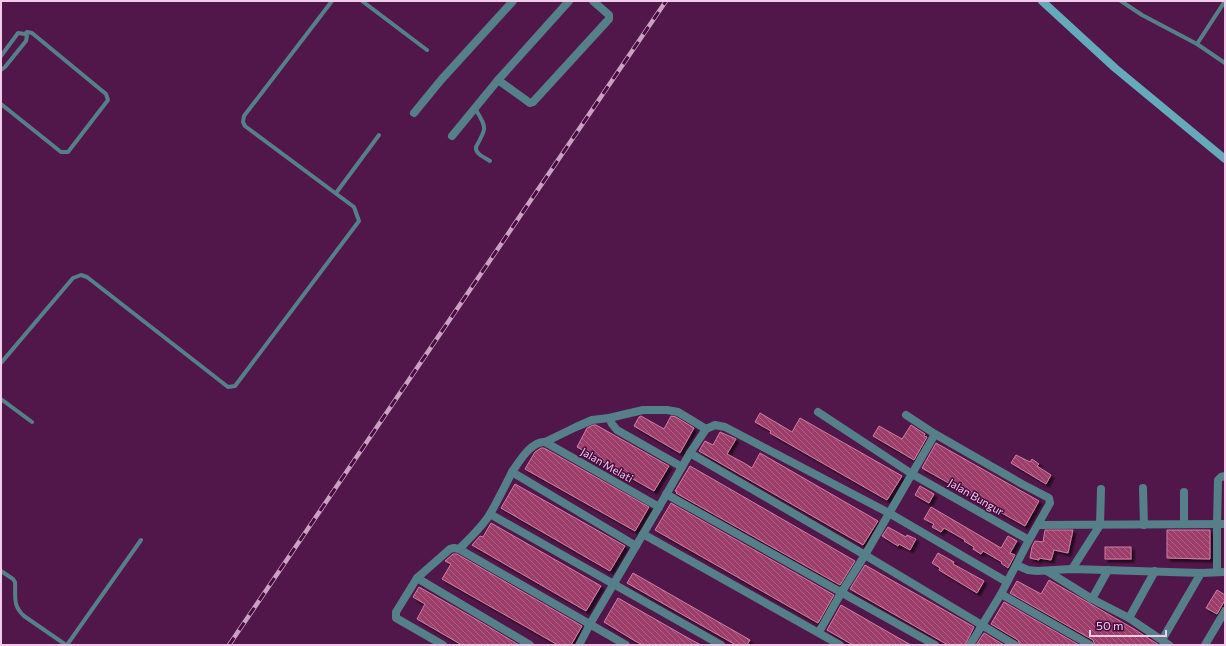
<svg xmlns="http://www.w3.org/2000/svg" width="1226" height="646" font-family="Commissioner,sans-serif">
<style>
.building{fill:url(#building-back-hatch);stroke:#d07ea0;filter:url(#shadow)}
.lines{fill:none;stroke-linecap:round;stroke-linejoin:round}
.lane{stroke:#557f89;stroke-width:4}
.street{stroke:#557f89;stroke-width:8}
.secondary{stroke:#64aaba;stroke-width:8}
.rail-casing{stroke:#caa1c2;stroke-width:4.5}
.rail{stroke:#460b3f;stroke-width:3;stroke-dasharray:9;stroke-linecap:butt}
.labels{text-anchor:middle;stroke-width:3;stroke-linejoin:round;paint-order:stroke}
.street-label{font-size:11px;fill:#f1cde9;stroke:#460b3f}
</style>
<defs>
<pattern id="building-back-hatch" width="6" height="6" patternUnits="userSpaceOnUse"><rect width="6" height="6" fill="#9d3d6a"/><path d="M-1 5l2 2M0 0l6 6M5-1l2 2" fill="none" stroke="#b06186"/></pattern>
<filter id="shadow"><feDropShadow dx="3" dy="3" stdDeviation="1" flood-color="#0009"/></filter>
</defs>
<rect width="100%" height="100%" fill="#52174a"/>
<g class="building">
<path d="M 760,413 L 792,432 L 800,418 L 902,476 L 887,500 L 770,433 L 771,431 L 755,422 Z"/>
<path d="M 641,416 L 664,429 L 671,416 L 676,417 L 694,428 L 680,453 L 634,426 L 639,417 Z"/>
<path d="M 593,425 L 596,425 L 669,466 L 654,491 L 577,447 L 587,428 Z"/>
<path d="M 911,425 L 925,434 L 924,436 L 927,437 L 914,460 L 873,436 L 879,426 L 902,439 Z"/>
<path d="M 720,432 L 736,439 L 727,454 L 744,463 L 752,468 L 760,453 L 878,521 L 863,545 L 699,451 L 705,441 L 713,445 Z"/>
<path d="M 936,443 L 1039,501 L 1025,526 L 922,468 Z"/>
<path d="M 541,448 L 544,448 L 649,507 L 635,531 L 525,469 L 535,452 Z"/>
<path d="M 1016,455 L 1030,462 L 1032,459 L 1039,464 L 1037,466 L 1051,475 L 1046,484 L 1011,463 Z"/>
<path d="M 690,466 L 855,561 L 840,585 L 676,493 L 677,492 L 675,491 Z"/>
<path d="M 515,484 L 625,546 L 610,571 L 501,508 Z"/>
<path d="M 920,486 L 934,494 L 929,503 L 915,495 Z"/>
<path d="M 671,503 L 834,595 L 818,623 L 655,530 Z"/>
<path d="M 931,507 L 1001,548 L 1008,536 L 1017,541 L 1010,553 L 1015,555 L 1008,568 L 1001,563 L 1002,562 L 983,551 L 981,554 L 973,549 L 974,547 L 964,541 L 965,540 L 944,528 L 941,532 L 932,527 L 934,524 L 924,519 Z"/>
<path d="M 491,523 L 601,586 L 586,611 L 472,545 L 480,536 L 483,537 Z"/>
<path d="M 888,527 L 906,537 L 907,535 L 916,539 L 910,550 L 899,544 L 898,546 L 882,536 Z"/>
<path d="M 1045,530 L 1073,530 L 1068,553 L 1054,550 L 1051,560 L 1039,558 L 1039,560 L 1030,558 L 1032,547 L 1035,541 L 1043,542 Z"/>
<path d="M 1167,530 L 1210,530 L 1210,559 L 1167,558 Z"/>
<rect x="1105" y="547" width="26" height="12"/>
<path d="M 938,553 L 954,562 L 953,564 L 984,581 L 977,593 L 939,570 L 940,568 L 932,563 Z"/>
<path d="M 453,554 L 457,554 L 582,626 L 571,645 L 558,645 L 442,579 L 451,564 L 445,561 Z"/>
<path d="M 865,565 L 974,627 L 965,645 L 948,645 L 850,589 Z"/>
<path d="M 633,573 L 750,640 L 747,645 L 736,645 L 627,583 Z"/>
<path d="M 1049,580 L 1134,629 L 1159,645 L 1095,645 L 1093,640 L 1010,593 L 1017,581 L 1041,594 Z"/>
<path d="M 419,587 L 479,621 L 519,645 L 462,645 L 424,623 L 417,619 L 425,604 L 413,597 Z"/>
<path d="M 1217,590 L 1225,595 L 1225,600 L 1217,614 L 1206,608 Z"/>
<path d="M 618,598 L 688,638 L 701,645 L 643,645 L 635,641 L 604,622 Z"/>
<path d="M 1004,602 L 1079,645 L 1020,645 L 1018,640 L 991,624 Z"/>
<path d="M 841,605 L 895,636 L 911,645 L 853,645 L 827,630 Z"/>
<path d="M 984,633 L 1004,645 L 976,645 Z"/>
</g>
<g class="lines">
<g class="lane">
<path d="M 362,1 L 427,50"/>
<path d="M 1121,1 L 1142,15 L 1197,44 L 1225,63"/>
<path d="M 1197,44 L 1225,1"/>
<path d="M 1,56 L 18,33 L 25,34 L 27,36 L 26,41 L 5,67 L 1,70"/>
<path d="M 1,104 L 61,152 L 68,152 L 108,100 L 106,94 L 32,33 L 27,32 L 25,34"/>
<path d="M 475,108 C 486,128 488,126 476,147 C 475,154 484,157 490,161"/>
<path d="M 336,193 L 379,135"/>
<path d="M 1,363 L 73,278 L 81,275 L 87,277 L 228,387 L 235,386 L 359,221 L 354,207 L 245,126 L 243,122 L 244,116 L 332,1"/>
<path d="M 1,399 L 32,422"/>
<path d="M 1,571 L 13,579 L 15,582 C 16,596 12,605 24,616 L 66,645"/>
<path d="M 67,645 L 141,540"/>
</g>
<g class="street">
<path d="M 498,80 L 530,103 L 533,102 L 609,19 L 609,15 L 593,1"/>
<path d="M 414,113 L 441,80 L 513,1"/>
<path d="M 452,136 L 498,80 L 569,1"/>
<path d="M 818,412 L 912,474 L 1029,540"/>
<path d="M 906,415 L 935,434"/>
<path d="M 609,418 L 612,424 L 617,430 L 682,467"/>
<path d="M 545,442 L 659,507"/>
<path d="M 690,453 L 865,555 L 1015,645"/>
<path d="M 512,472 C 519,462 531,441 545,442 L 576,427 L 592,420 L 609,418 L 643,410 L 667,410 L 678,412 L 706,429"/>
<path d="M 1143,488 L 1144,525"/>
<path d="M 1184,492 L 1184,524"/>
<path d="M 666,494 L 935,645"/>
<path d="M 490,514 L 721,645"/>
<path d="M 1038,525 L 1225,524"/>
<path d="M 643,534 L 840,645"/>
<path d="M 459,549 L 626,645"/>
<path d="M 1072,569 L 1100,525 L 1101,489"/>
<path d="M 1047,571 L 1092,599 L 1129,618 L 1169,645"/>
<path d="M 1217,572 L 1217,524 L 1218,480 L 1221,477 L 1225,476"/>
<path d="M 417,578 L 530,645"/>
<path d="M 1001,594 L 1090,645"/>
<path d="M 1092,599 L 1108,570"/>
<path d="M 1129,618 L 1155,571"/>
<path d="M 819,632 L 841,593 L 865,555 L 935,434 L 1022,484 L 1049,498 L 1050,503 L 1029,540 L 1016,565"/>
<path d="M 1162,640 L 1201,573"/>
<path d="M 443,645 L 396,618 L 396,612 L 417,578 L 450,549 L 454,548 L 459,549 C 470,538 482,527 490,514 C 498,500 505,486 512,472 L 636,546"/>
<path d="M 579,645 L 590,624 L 659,507 L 690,453 L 706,429 L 715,425 L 725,427 L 889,513 L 1007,582"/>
<path d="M 970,645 L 1001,594 L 1016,565 L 1028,570 L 1037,571 L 1072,569 L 1201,573 L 1225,572"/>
<path d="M 1205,645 L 1225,611"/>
</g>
<path class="secondary" d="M 1042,1 L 1115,68 L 1225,159"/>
<g class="rail-casing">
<path id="rail" d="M 229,645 L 666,1"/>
</g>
<use href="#rail" class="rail"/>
</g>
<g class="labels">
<g class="street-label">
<text transform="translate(607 465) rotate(30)" y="4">Jalan Melati</text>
<text transform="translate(976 497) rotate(30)" y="4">Jalan Bungur</text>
</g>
</g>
<rect width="1226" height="646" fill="none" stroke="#f1cde9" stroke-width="4"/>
<path d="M1090 630v6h76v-6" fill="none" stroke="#f1cde9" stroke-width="2"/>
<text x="1096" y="630" font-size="12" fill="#f1cde9" stroke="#460b3f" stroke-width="3" paint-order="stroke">50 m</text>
</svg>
